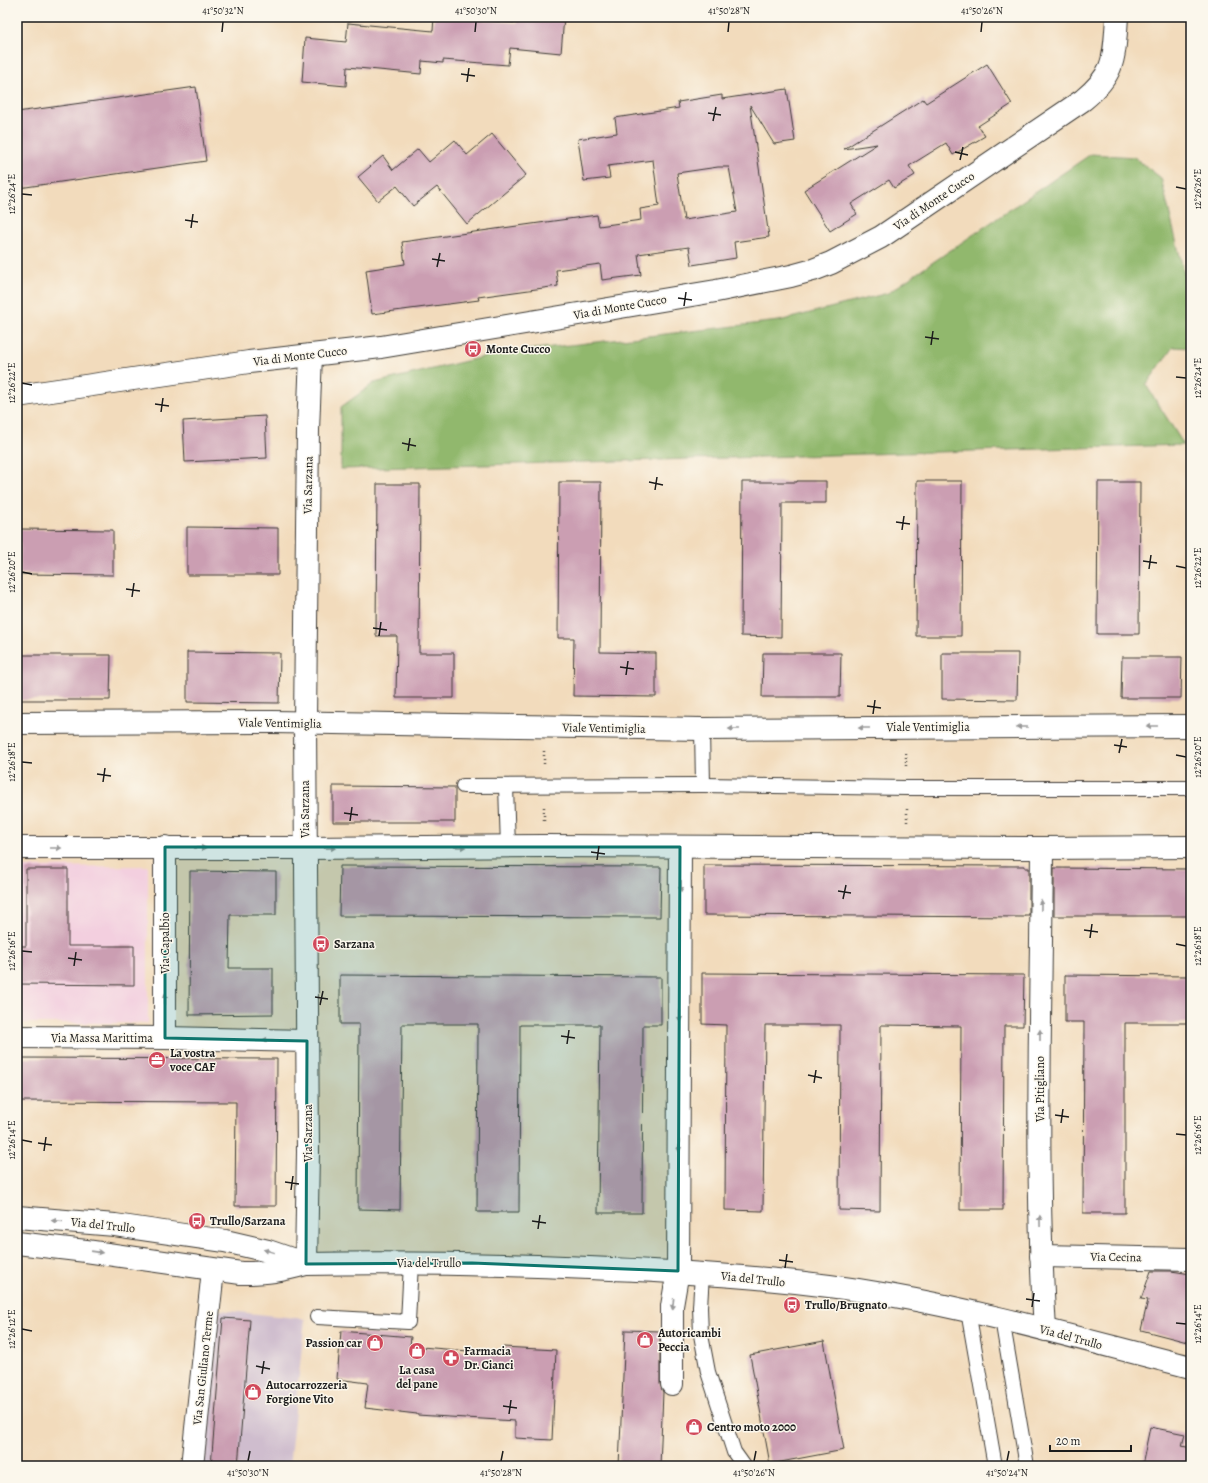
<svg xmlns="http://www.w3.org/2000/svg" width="1208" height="1483" font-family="Alegreya,serif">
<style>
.built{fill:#f3cfdf}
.industrial{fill:#cfbdce}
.forest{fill:#91b86d;stroke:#566a44}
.building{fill:#cb9eb2;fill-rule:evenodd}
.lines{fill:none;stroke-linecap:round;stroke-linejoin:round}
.service-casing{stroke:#3c3934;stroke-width:16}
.minor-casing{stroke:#3c3934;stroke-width:24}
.tertiary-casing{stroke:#3c3934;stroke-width:24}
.path{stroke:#3c3934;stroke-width:2.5;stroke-dasharray:1 3;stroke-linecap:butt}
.service{stroke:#fff;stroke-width:14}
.minor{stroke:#fff;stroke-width:22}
.tertiary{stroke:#fff;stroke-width:22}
.oneway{fill:#999}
.marked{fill:#0f766e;fill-opacity:0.2;stroke:#0f766e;stroke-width:3;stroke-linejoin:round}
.ticks{fill:none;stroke:#1c1c1c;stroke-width:1.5}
.labels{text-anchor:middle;stroke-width:3;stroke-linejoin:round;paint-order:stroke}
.street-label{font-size:12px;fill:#1c1c1c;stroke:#fbf7ec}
.poi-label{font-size:12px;font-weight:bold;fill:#1c1c1c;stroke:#fbf7ec;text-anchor:start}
.neatline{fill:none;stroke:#1c1c1c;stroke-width:1.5}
.ticks-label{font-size:10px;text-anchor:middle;fill:#1c1c1c}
</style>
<rect width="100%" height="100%" fill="#fbf7ec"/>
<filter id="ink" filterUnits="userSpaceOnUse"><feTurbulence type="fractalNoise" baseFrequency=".025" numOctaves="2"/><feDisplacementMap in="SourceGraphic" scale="8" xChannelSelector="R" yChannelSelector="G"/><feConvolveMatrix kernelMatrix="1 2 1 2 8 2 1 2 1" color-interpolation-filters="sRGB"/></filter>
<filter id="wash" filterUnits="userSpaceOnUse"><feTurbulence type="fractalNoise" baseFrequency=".012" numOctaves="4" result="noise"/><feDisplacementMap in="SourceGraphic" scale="16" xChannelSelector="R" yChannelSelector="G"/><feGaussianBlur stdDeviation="0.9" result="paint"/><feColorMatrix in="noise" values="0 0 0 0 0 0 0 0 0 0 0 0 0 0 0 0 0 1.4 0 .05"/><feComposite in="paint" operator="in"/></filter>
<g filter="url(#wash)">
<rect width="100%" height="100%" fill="#f2dbbc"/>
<path class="built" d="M 148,866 L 148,1023 L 17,1023 L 17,867 Z"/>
<path class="industrial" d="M 219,1310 L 305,1319 L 289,1466 L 202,1466 Z"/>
<path class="forest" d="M 1091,154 L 1134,157 L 1161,178 L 1191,302 L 1191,348 L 1173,347 L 1146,385 L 1184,445 L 341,469 L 341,407 L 374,383 L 500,353 L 779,321 L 888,293 Z"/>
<g id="blocks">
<g class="building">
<path d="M 434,17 L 452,17 L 518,23 L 518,17 L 564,17 L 561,53 L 510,48 L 508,65 L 443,60 L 443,63 L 422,61 L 421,74 L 347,67 L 346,86 L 302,82 L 305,38 L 346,42 L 348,23 L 433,31 Z"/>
<path d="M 987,64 L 1012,104 L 978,126 L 985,136 L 953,155 L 946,143 L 909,166 L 915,175 L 894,188 L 889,180 L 851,204 L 857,214 L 830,231 L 804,190 L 877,144 L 844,149 L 923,99 L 926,103 Z"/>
<path d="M 196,87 L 206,161 L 19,188 L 17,174 L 17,112 Z"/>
<path d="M 787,89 L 795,141 L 774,144 L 750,105 L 769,237 L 734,242 L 736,258 L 692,265 L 689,247 L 638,254 L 641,275 L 602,280 L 600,264 L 556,270 L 558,286 L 478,297 L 479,300 L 372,314 L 366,270 L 405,264 L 402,242 L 597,215 L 599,226 L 641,220 L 640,209 L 659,206 L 653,160 L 608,166 L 610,178 L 584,181 L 578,139 L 617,133 L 615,118 L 679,108 L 678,102 L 722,95 L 722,99 ZM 718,167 L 729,167 L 737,212 L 684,220 L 677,173 Z"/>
<path d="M 492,134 L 526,175 L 467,224 L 437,187 L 413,206 L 397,186 L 378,201 L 358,177 L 383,156 L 393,170 L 418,149 L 429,162 L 455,140 L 467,155 Z"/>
<path d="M 265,416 L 267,458 L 185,462 L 183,421 Z"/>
<path d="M 797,481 L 826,481 L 826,503 L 782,503 L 781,637 L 741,636 L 742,482 L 797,482 Z"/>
<path d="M 917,481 L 962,481 L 961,636 L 916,636 Z"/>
<path d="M 559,482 L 601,482 L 600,652 L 656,653 L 656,697 L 573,696 L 574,638 L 558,638 Z"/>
<path d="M 1098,482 L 1140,482 L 1139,634 L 1097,634 Z"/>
<path d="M 377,484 L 420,484 L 419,653 L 454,653 L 454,698 L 396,698 L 397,636 L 376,636 Z"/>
<path d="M 187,527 L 278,528 L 278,575 L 187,575 Z"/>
<path d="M 20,529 L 113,530 L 113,575 L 20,574 Z"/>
<path d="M 187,652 L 280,653 L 279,703 L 187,702 Z"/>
<path d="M 763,653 L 841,653 L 840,697 L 762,697 Z"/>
<path d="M 942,653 L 1018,653 L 1017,700 L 942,699 Z"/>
<path d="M 18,655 L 111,655 L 110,700 L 18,700 Z"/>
<path d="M 1122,657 L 1182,657 L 1181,698 L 1121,698 Z"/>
<path d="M 333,786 L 455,787 L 455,822 L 333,822 Z"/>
<path d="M 704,865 L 1025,866 L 1025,868 L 1029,868 L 1029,915 L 1024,915 L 1024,917 L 704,915 Z"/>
<path d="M 340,866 L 661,867 L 660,917 L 339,916 Z"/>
<path d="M 1054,868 L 1191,869 L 1191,916 L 1054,916 Z"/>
<path d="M 26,869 L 68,869 L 68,946 L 134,946 L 134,985 L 17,984 L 17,946 L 26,946 Z"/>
<path d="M 190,871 L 276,872 L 276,915 L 230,915 L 229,968 L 273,968 L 273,1014 L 189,1015 Z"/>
<path d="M 702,973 L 1024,975 L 1023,1026 L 1004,1026 L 1003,1210 L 960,1210 L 961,1026 L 881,1025 L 880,1211 L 839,1210 L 840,1025 L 765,1025 L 763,1211 L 725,1210 L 726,1025 L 702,1024 Z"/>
<path d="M 340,975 L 661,977 L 661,1025 L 643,1025 L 642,1213 L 598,1213 L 600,1025 L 520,1025 L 519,1212 L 477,1212 L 478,1024 L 402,1024 L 400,1210 L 358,1209 L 359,1024 L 340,1024 Z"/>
<path d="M 1065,975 L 1191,976 L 1191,1023 L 1125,1023 L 1125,1213 L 1083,1213 L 1084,1022 L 1065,1022 Z"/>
<path d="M 17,1058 L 277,1059 L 276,1206 L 235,1206 L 236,1102 L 17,1101 Z"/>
<path d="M 1151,1271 L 1171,1271 L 1191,1274 L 1191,1343 L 1141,1330 L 1148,1300 L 1141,1299 Z"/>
<path d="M 223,1318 L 250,1320 L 238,1466 L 211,1466 Z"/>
<path d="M 625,1330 L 660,1331 L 660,1384 L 663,1392 L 660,1466 L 619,1466 Z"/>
<path d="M 341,1331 L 411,1337 L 410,1346 L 503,1354 L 503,1347 L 556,1350 L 552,1440 L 515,1438 L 515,1421 L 417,1415 L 417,1414 L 365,1408 L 368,1383 L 337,1379 Z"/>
<path d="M 824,1341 L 844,1450 L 770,1464 L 750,1355 Z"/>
<path d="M 1150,1427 L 1185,1434 L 1182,1446 L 1191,1448 L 1191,1466 L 1142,1466 Z"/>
</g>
</g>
</g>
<g filter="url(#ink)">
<use href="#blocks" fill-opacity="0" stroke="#3c3934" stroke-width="1"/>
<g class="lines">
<g class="service-casing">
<g id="service">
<path d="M 702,729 L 703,785"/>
<path d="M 463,786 L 703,785 L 906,788 L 1191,788"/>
<path d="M 506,786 L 508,847"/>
<path d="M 702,1274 L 700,1307 L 701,1335 L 708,1372 L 734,1452 L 744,1466"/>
<path d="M 968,1311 L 995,1466"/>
<path d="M 317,1317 L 408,1322 L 411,1263"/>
<path d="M 1002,1319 L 1027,1466"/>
</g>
</g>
<g class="minor-casing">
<g id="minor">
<path d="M 17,396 L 249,362 L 381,347 L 716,291 L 791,276 L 813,270 L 831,263 L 881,237 L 1083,100 C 1116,73 1114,58 1117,17"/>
<path d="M 17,723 L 273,722 L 702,729 L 1191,726"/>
<path d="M 17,848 L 306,848 L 544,846 L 1042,848 L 1191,847"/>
<path d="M 1042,848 C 1041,1009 1035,1170 1045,1330"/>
<path d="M 17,1037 L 165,1038 L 307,1041"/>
<path d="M 165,1038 L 165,847"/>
<path d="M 1041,1256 L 1191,1259"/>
<path d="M 306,1264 L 308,1152 L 305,723 L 308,430 L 311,355"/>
<path d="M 672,1384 L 672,1306 L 678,1271 L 680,847"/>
<path d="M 192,1466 L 213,1270"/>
</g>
</g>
<g class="tertiary-casing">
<g id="tertiary">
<path d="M 17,1217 L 115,1225 L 225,1241 L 268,1251 L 306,1264"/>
<path d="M 17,1243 L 86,1251 L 241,1273 C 267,1273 281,1271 306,1264 C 400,1262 495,1264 589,1268 C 689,1272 790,1278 889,1295 C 991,1313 1091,1342 1191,1367"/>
</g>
</g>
<g class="path">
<path d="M 544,751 L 544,766"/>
<path d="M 906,753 L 906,768"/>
<path d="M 544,807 L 544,822"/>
<path d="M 907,809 L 907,822"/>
</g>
<use href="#service" class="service"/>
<use href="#minor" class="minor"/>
<use href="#tertiary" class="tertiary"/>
</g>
<defs><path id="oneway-solid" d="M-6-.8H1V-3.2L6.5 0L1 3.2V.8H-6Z"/></defs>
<g class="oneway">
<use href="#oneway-solid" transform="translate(1152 726) rotate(180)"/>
<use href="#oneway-solid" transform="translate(1022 727) rotate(180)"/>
<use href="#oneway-solid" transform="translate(864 728) rotate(180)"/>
<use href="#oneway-solid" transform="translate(734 729) rotate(180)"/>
<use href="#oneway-solid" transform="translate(460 847)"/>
<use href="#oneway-solid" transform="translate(56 848)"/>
<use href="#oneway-solid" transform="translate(200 848)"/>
<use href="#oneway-solid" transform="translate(330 848) rotate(-1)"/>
<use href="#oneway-solid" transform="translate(681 886) rotate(90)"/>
<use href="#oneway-solid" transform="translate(1041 905) rotate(-89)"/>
<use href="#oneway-solid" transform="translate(165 999) rotate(-90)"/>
<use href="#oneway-solid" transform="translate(680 1016) rotate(90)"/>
<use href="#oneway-solid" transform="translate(1040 1035) rotate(-90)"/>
<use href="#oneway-solid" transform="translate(268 1040) rotate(-179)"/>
<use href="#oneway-solid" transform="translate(679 1146) rotate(90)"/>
<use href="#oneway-solid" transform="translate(57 1221) rotate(-175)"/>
<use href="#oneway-solid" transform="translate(1040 1221) rotate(-91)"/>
<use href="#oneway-solid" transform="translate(269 1251) rotate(-164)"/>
<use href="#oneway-solid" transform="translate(97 1252) rotate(8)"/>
<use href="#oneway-solid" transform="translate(673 1304) rotate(97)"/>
</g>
</g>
<path class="marked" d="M 165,847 L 680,847 L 678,1271 L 472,1263 L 306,1264 L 307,1041 L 165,1038 Z"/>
<path class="ticks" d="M 222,32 L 223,22M 475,32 L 476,22M 728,32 L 729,22M 981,32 L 982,22M 461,74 L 475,76M 467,82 L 469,68M 708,113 L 721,115M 713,121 L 716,107M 955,152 L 968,155M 960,160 L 963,147M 1176,187 L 1186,189M 22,194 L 32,195M 185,220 L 198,222M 191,228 L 193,214M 432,259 L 445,261M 437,267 L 440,253M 678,298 L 692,300M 684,306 L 686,292M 925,337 L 939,339M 931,345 L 933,331M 1176,377 L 1186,378M 22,383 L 32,385M 155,404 L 169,406M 161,412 L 163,398M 402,443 L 416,446M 408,451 L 410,438M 649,482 L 663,485M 655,490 L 657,477M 896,522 L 910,524M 902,530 L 904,516M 1143,561 L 1157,563M 1176,566 L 1186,568M 1149,569 L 1151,555M 22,572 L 32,574M 126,589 L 140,591M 132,597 L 134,583M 373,628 L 387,630M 379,636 L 381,622M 620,667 L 634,669M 626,675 L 628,661M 867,706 L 881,708M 873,714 L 875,700M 1114,745 L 1127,747M 1119,753 L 1122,739M 1176,755 L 1186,757M 22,762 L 32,763M 97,774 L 111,776M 103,782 L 105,768M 344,813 L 358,815M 350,821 L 352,807M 591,852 L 605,854M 597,860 L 599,846M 838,891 L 851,893M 843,899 L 846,885M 1084,930 L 1098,932M 1090,938 L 1092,924M 1176,944 L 1186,946M 22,951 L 32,952M 68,958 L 82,960M 74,966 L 76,952M 315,997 L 328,999M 320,1005 L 323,991M 561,1036 L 575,1038M 567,1044 L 569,1030M 808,1075 L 822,1078M 814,1083 L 816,1070M 1055,1115 L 1069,1117M 1061,1123 L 1063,1109M 1176,1134 L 1186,1135M 22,1140 L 32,1142M 38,1143 L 52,1145M 44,1151 L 46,1137M 285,1182 L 299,1184M 291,1190 L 293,1176M 532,1221 L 546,1223M 538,1229 L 540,1215M 779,1260 L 793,1262M 785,1268 L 787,1254M 1026,1299 L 1040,1301M 1032,1307 L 1034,1293M 1176,1323 L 1186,1324M 22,1329 L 32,1331M 256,1366 L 270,1369M 262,1374 L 264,1361M 503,1406 L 517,1408M 509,1414 L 511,1400M 248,1461 L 250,1451M 501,1461 L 503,1451M 754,1461 L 756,1451M 1007,1461 L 1009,1451"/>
<defs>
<g id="bus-disc" transform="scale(0.9)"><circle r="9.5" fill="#d1495b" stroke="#fbf7ec"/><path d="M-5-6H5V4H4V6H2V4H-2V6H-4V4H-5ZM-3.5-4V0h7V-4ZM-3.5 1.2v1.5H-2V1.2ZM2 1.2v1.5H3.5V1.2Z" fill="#fff"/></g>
<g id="office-disc" transform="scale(0.9)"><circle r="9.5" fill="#d1495b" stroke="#fbf7ec"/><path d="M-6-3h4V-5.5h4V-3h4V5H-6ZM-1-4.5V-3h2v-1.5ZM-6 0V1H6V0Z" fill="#fff"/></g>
<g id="shop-disc" transform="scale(0.9)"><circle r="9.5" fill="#d1495b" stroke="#fbf7ec"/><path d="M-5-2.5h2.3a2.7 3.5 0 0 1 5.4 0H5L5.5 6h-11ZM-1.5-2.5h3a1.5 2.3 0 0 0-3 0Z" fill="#fff"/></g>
<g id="pharmacy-disc" transform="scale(0.9)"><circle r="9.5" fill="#d1495b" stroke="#fbf7ec"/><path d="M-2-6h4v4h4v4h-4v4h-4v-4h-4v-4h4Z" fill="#fff"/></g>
</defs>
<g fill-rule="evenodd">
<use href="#bus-disc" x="473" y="349"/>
<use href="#bus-disc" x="321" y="944"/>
<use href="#office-disc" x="157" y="1060"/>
<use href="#bus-disc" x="197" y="1221"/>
<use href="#bus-disc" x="792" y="1305"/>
<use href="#shop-disc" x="645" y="1340"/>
<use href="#shop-disc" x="375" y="1343"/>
<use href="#shop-disc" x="417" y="1351"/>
<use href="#pharmacy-disc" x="451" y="1358"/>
<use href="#shop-disc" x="253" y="1392"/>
<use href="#shop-disc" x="694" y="1427"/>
</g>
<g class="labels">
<g class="street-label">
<text transform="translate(934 201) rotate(-34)" y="4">Via di Monte Cucco</text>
<text transform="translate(620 307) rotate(-10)" y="4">Via di Monte Cucco</text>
<text transform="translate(300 356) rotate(-7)" y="4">Via di Monte Cucco</text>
<text transform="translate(308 485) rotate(-89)" y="4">Via Sarzana</text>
<text transform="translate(280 723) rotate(1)" y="4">Viale Ventimiglia</text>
<text x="928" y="731">Viale Ventimiglia</text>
<text transform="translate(604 728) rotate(1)" y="4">Viale Ventimiglia</text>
<text transform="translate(305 809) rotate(-90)" y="4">Via Sarzana</text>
<text transform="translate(165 943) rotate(-90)" y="4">Via Capalbio</text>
<text x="102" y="1042">Via Massa Marittima</text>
<text transform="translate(1040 1089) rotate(-90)" y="4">Via Pitigliano</text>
<text transform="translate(308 1133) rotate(-90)" y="4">Via Sarzana</text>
<text transform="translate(103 1225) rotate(6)" y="4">Via del Trullo</text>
<text transform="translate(1116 1257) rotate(1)" y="4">Via Cecina</text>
<text x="429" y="1267">Via del Trullo</text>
<text transform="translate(753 1279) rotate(6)" y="4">Via del Trullo</text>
<text transform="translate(1071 1337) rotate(15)" y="4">Via del Trullo</text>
<text transform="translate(203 1368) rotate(-84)" y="4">Via San Giuliano Terme</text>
</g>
<g class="poi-label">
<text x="486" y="353">Monte Cucco</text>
<text x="334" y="948">Sarzana</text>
<text x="170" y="1057">La vostra<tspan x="170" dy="14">voce CAF</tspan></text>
<text x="210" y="1225">Trullo/Sarzana</text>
<text x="805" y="1309">Trullo/Brugnato</text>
<text x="658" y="1337">Autoricambi<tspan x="658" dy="14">Peccia</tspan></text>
<text x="362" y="1347" text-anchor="end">Passion car</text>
<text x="464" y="1355">Farmacia<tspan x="464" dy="14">Dr. Cianci</tspan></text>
<text x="417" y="1374" text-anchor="middle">La casa<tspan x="417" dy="14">del pane</tspan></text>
<text x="266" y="1389">Autocarrozzeria<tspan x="266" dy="14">Forgione Vito</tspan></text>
<text x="707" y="1431">Centro moto 2000</text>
</g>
</g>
<rect width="1208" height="1483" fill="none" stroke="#fbf7ec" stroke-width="44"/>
<path d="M1050 1445v6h81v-6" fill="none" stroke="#1c1c1c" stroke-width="2"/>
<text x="1056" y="1445" font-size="12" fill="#1c1c1c" stroke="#fbf7ec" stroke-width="3" paint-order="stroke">20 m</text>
<rect x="22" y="22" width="1164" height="1439" class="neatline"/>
<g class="ticks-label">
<text x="223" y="14">41°50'32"N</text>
<text x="476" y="14">41°50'30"N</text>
<text x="729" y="14">41°50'28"N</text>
<text x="982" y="14">41°50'26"N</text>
<text transform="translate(1197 189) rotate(-90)" y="4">12°26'26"E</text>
<text transform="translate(11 194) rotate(-90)" y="4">12°26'24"E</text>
<text transform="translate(1197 378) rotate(-90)" y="4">12°26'24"E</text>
<text transform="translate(11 383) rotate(-90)" y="4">12°26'22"E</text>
<text transform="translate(1197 568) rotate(-90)" y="4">12°26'22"E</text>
<text transform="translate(11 572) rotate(-90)" y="4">12°26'20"E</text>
<text transform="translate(1197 757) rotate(-90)" y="4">12°26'20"E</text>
<text transform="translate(11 762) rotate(-90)" y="4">12°26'18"E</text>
<text transform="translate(1197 946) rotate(-90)" y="4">12°26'18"E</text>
<text transform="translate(11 951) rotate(-90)" y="4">12°26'16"E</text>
<text transform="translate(1197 1135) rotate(-90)" y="4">12°26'16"E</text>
<text transform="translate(11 1140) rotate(-90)" y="4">12°26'14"E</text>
<text transform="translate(1197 1324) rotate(-90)" y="4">12°26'14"E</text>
<text transform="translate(11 1329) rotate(-90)" y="4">12°26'12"E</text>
<text x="248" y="1476">41°50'30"N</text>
<text x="501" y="1476">41°50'28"N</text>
<text x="754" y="1476">41°50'26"N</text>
<text x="1007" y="1476">41°50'24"N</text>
</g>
</svg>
